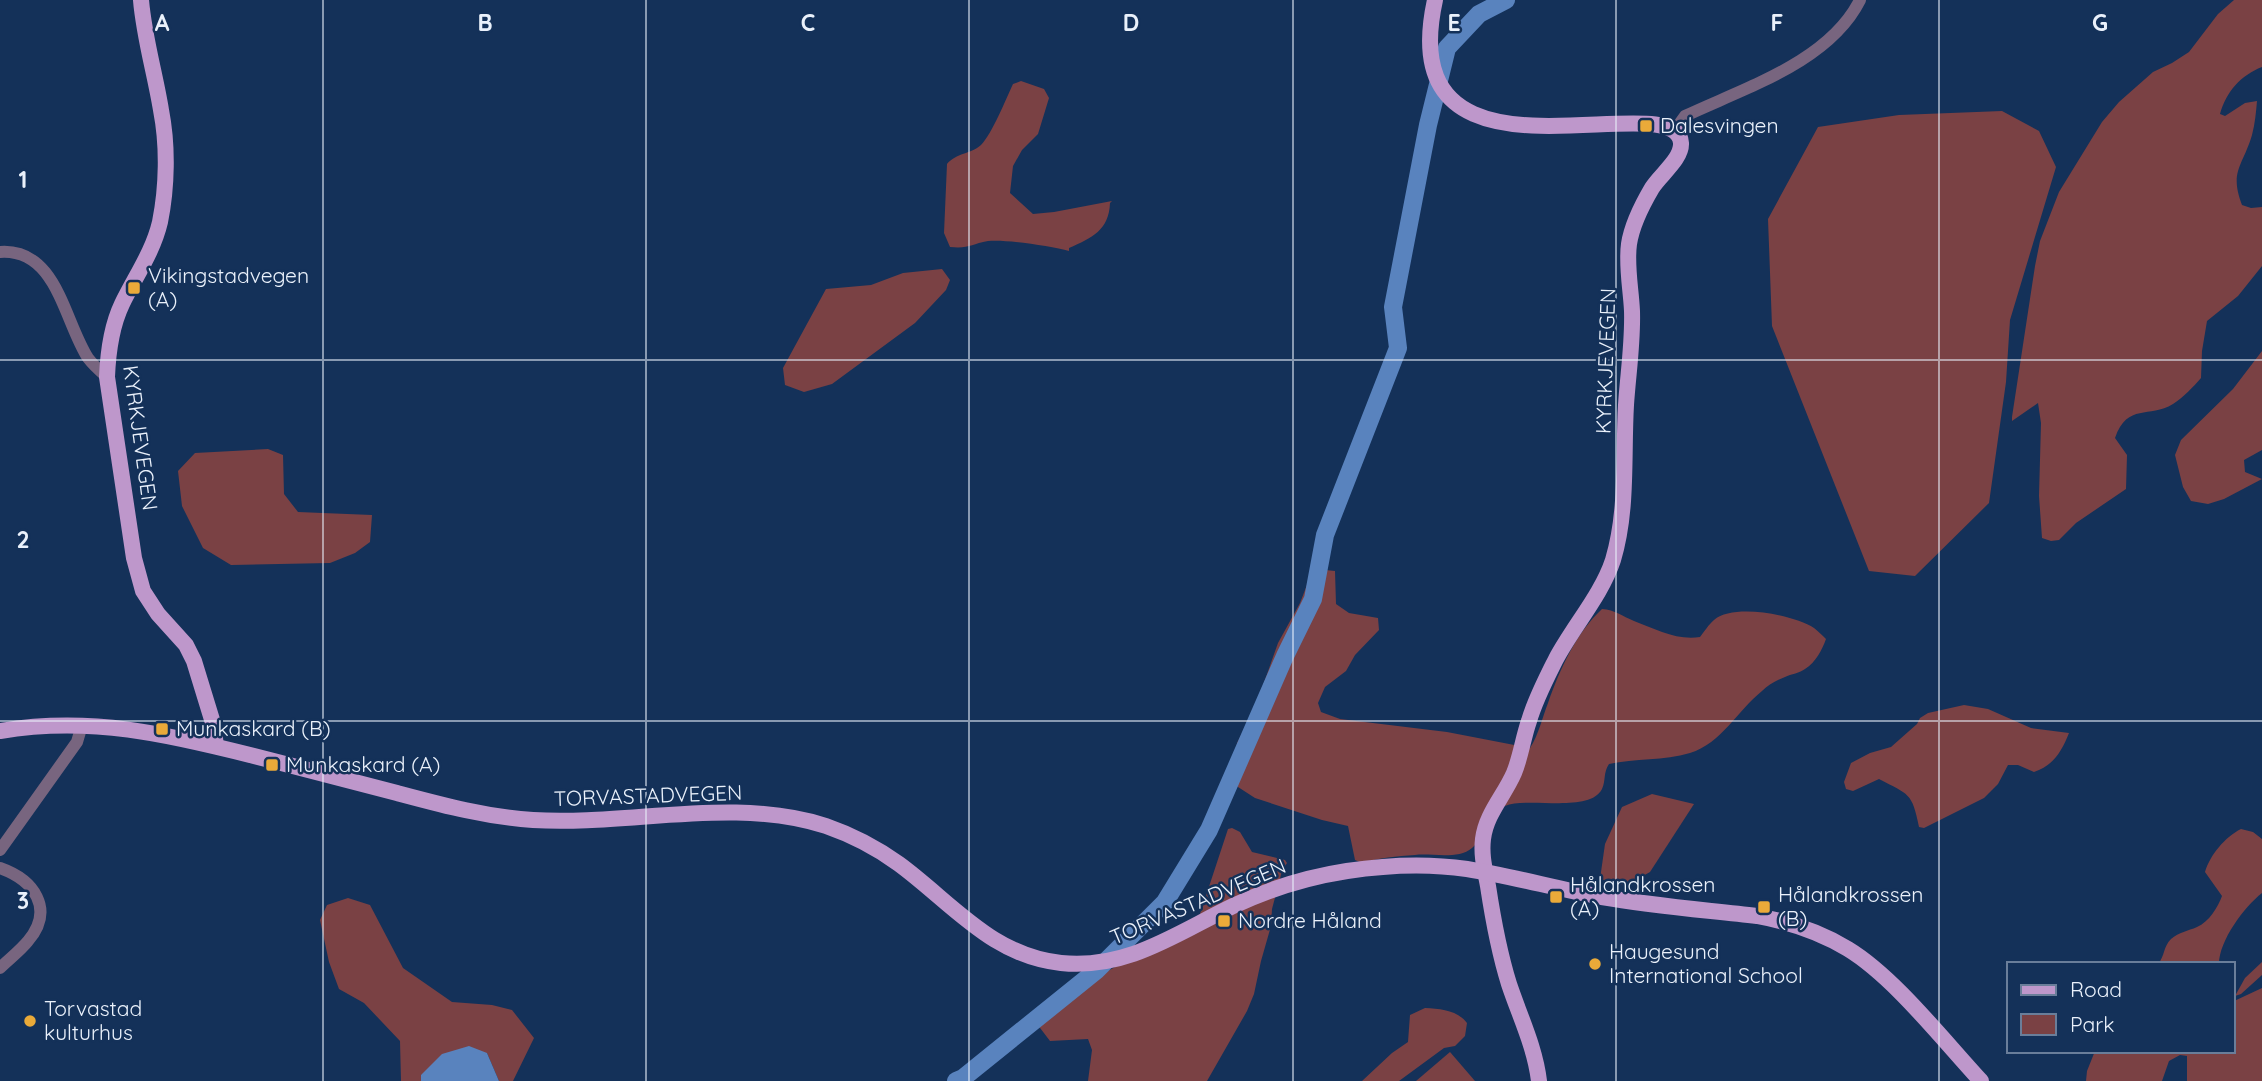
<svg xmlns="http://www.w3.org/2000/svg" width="2262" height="1081" font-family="Quicksand,sans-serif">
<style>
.green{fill:#7a4144}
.water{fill:#5983be}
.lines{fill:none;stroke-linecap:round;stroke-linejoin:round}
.river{stroke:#5983be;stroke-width:18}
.minor{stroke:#78657f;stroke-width:12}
.major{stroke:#be97cb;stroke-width:16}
.grid{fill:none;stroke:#eaf1fb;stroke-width:2;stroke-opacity:0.55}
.poi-dot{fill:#eaaa39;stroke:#143159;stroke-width:2.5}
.labels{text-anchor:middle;stroke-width:5;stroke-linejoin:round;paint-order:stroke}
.poi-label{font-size:21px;fill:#eaf1fb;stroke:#143159;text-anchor:start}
.street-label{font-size:21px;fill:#eaf1fb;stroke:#143159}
.grid-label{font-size:23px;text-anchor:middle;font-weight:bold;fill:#eaf1fb;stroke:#143159;stroke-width:5;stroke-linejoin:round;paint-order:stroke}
</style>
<rect width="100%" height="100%" fill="#143159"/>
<g class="green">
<path d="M 2234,0 L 2262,0 L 2262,67 C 2241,75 2226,92 2220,114 L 2225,116 L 2245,103 L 2257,101 C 2256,112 2255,124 2252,135 C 2243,166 2229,171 2242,205 L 2251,208 L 2262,207 L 2262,266 L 2238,296 L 2207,321 L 2202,351 L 2201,378 C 2193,387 2184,397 2173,404 C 2149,419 2128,402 2115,438 L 2127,455 L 2126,489 L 2076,523 L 2059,540 L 2051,541 L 2042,538 L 2039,496 L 2041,423 L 2038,403 L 2012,421 L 2012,417 L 2035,266 L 2040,241 L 2059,192 L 2102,122 L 2119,102 L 2153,72 L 2172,63 L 2189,52 L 2218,14 Z"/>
<path d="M 1021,81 L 1044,89 L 1049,98 L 1038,134 L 1022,150 L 1013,166 L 1010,193 L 1033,214 L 1054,212 L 1112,201 L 1110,203 C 1109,230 1092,238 1069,248 L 1069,251 C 1051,246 1005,239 988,241 C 971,244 969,249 950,247 L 944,233 L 947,164 C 956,153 971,154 981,145 C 992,134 1006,99 1013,84 Z"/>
<path d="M 2002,111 L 2039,131 L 2056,167 L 2010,320 L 2006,382 L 1989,503 L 1915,576 L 1869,571 L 1772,326 L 1768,219 L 1818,127 L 1899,115 Z"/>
<path d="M 942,269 L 950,280 L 946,290 L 915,323 L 832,384 L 804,392 L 785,385 L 783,368 L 826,289 L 871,285 L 903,273 Z"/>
<path d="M 2262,351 L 2262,450 L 2244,460 L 2245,472 L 2262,479 L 2224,499 L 2208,504 L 2191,501 L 2183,487 L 2175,455 L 2181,440 L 2233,389 Z"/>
<path d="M 268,449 L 283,455 L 284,494 L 298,512 L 372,515 L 370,542 L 355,553 L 330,563 L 231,565 L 203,548 L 182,506 L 178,471 L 195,453 Z"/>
<path d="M 1315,569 L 1335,571 L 1336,604 L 1349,613 L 1378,618 L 1379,630 L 1355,655 L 1346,671 L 1325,687 L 1318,703 L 1321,712 L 1340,719 L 1447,732 L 1530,748 C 1539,734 1542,718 1548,703 C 1560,669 1576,633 1602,609 C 1615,610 1622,616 1634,621 C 1655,629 1678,641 1700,637 C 1704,632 1709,624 1714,620 C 1734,603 1794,615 1814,628 C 1818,631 1822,635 1826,639 C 1822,650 1816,662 1805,669 C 1800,673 1791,674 1785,677 C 1777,680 1768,685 1762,691 C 1737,711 1722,743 1690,753 C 1664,761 1635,758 1609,764 C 1603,773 1606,780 1602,789 C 1589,814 1528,796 1505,806 C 1493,811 1484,838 1472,848 C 1458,860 1432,853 1415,855 C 1397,856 1379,858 1362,863 L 1355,860 L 1348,826 L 1322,820 L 1255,798 L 1238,787 L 1234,779 L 1237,743 L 1255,708 L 1278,643 L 1300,603 L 1310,577 Z"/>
<path d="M 1964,705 L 1988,709 L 2031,728 L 2069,733 C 2062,751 2053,766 2034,772 L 2018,765 L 2008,765 L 1998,784 L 1984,798 L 1924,828 L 1919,827 C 1912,792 1909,795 1879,779 L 1853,791 L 1846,789 L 1844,782 L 1851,763 L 1870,753 L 1891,747 L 1917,724 L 1920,718 L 1928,713 Z"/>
<path d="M 1652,794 L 1694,804 L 1650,872 L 1625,886 L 1600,879 L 1605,844 L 1622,807 Z"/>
<path d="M 1232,828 L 1240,832 L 1252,852 L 1285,860 L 1287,863 L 1282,871 L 1272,909 L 1271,926 L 1261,961 L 1254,994 L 1247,1011 L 1207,1081 L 1088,1081 L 1092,1050 L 1088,1039 L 1050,1041 L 1034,1020 L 1057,1007 L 1077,990 L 1074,989 L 1197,923 L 1228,829 Z"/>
<path d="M 2241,829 L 2253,832 L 2262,839 L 2262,893 C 2244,907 2219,941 2219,964 L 2158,964 C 2165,956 2163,947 2171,939 C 2179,932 2188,931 2197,927 C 2209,922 2218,907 2222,896 L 2205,872 C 2210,855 2225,837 2241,829 Z"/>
<path d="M 348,898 L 370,905 L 403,968 L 452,1002 L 492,1005 L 512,1010 L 534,1038 L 513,1081 L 499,1081 L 487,1053 L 421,1075 L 421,1081 L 401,1081 L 400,1041 L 364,1003 L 339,989 L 329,962 L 320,920 L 327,905 Z"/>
<path d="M 2262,962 L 2262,975 L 2241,994 L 2235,996 L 2245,978 Z"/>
<path d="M 2262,988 L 2262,1081 L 2187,1081 L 2187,1056 L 2180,1055 L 2169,1061 L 2162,1081 L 2086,1081 L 2087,1071 L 2095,1051 L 2232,1051 L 2232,1002 Z"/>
<path d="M 1425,1008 C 1441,1009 1457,1010 1467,1023 L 1465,1036 L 1455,1046 L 1444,1048 L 1399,1081 L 1362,1081 L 1392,1053 L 1408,1042 L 1410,1015 Z"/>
<path d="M 1450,1052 L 1475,1081 L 1416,1081 Z"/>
</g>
<path class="water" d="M 469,1046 L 487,1053 L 499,1081 L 421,1081 L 421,1075 L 442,1054 Z"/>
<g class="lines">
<path class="river" d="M 956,1081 L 963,1078 L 1097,970 L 1165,902 L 1209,830 L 1285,656 L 1313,599 L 1325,535 L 1398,348 L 1393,307 L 1428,125 L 1447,48 L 1479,14 L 1506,0"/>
<g class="minor">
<path d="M 1675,130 L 1685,116 C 1744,88 1829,62 1860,0"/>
<path d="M 0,252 C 57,248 64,321 88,358 C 94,366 100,371 107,377"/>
<path d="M 0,850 L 77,742 L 82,725"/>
<path d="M 0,868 C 34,880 55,909 28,941 C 20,951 9,959 0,968"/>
</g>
<g class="major">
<path d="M 141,0 C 144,37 155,73 161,110 C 168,146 167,187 160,222 C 153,252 135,277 122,304 C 111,327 108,352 107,377 L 134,558 L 143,591 L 158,614 L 186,645 L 194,661 L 213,723 L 216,746"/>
<path d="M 1435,0 C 1389,208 1677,80 1681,143 C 1682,159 1660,175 1652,188 C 1642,205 1632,224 1629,244 C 1626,266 1631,289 1632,311 C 1633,343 1628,374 1626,405 C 1623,456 1628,510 1613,560 C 1602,594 1573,627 1556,659 C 1546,679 1535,700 1529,721 C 1523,738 1521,756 1514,773 C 1504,796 1486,814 1483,839 C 1481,856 1485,870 1488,886 C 1493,919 1499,952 1509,984 C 1520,1017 1535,1047 1539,1081"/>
<path d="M 0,731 C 90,716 167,734 254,756 C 302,768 350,781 397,793 C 442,805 486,817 533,820 C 627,826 735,796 826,826 C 852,835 877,848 899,864 C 952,903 992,956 1061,963 C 1127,970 1177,933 1233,906 C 1269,889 1308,877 1347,871 C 1386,865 1427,863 1467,869 C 1512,876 1557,889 1602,897 C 1653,906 1706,910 1757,916 C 1790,922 1820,932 1848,949 C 1894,977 1943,1040 1981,1081"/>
</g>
</g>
<path class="grid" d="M 323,0 L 323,1081M 646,0 L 646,1081M 969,0 L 969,1081M 1293,0 L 1293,1081M 1616,0 L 1616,1081M 1939,0 L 1939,1081M 0,360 L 2262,360M 0,721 L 2262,721"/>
<g class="poi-dot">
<rect x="1639" y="119" width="14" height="14" rx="3.5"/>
<rect x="127" y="281" width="14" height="14" rx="3.5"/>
<rect x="155" y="722" width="14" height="14" rx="3.5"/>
<rect x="265" y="758" width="14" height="14" rx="3.5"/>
<rect x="1549" y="890" width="14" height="14" rx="3.5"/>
<rect x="1757" y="900" width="14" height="14" rx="3.5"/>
<rect x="1217" y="914" width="14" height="14" rx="3.5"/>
<circle cx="1595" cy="964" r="7"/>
<circle cx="30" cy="1021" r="7"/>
</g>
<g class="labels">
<g class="poi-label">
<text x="1660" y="133">Dalesvingen</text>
<text x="148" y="283">Vikingstadvegen<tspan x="148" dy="24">(A)</tspan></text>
<text x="176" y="736">Munkaskard (B)</text>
<text x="286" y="772">Munkaskard (A)</text>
<text x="1570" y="892">Hålandkrossen<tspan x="1570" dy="24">(A)</tspan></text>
<text x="1778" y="902">Hålandkrossen<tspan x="1778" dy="24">(B)</tspan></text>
<text x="1238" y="928">Nordre Håland</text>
<text x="1609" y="959">Haugesund<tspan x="1609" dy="24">International School</tspan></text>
<text x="44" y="1016">Torvastad<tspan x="44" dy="24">kulturhus</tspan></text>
</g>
<g class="street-label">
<text transform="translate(1606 361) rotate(-88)" y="7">KYRKJEVEGEN</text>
<text transform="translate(140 438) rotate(82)" y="7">KYRKJEVEGEN</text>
<text transform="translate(648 796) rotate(-2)" y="7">TORVASTADVEGEN</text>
<text transform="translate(1198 902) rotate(-23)" y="7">TORVASTADVEGEN</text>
</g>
</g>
<g class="grid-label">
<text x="162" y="31">A</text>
<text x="485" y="31">B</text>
<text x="808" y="31">C</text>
<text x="1131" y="31">D</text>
<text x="1454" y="31">E</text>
<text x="1777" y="31">F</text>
<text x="2100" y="31">G</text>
<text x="23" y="188">1</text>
<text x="23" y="548">2</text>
<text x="23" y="909">3</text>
</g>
<rect x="2007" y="962" width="228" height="91" fill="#143159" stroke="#6a7e9a" stroke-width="2"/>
<rect x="2021" y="985" width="35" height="10" fill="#be97cb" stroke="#6a7e9a" stroke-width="2"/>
<text x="2070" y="997" font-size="21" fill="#eaf1fb">Road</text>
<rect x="2021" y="1014" width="35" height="21" fill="#7a4144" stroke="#6a7e9a" stroke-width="2"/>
<text x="2070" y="1032" font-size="21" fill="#eaf1fb">Park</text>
</svg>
